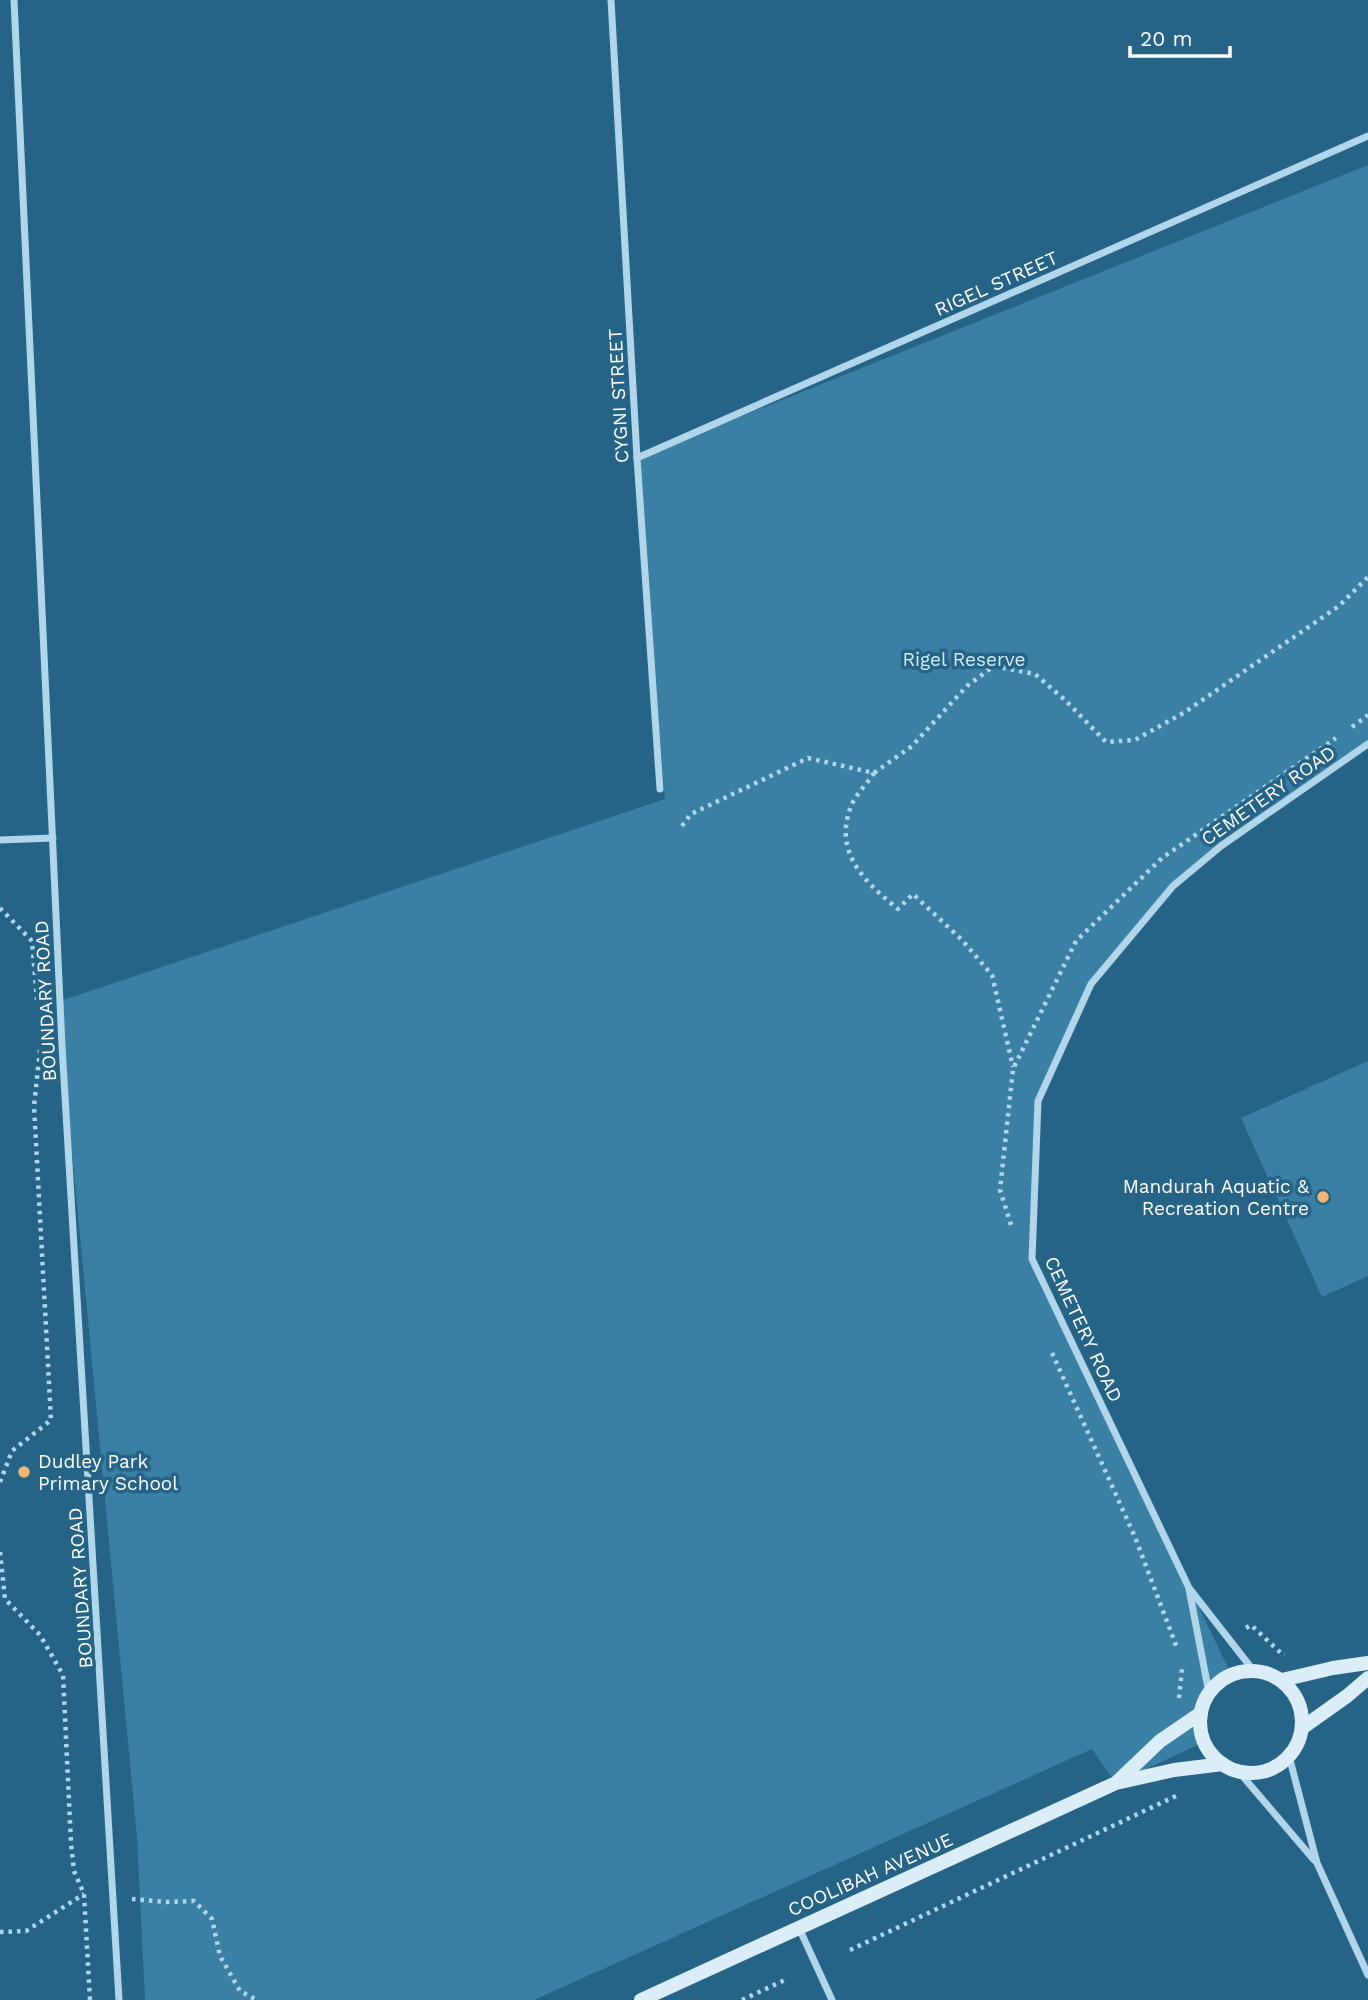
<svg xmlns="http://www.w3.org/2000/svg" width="1368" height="2000" font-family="'Work Sans',sans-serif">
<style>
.green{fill:#3a7fa4}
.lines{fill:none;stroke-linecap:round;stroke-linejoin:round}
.path{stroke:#b1d5e9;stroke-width:4.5;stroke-dasharray:3.5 5;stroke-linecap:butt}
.street{stroke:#b1d5e9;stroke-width:7}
.secondary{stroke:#dbedf7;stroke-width:14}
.poi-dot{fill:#f2b475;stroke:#256487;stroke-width:2.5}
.labels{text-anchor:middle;stroke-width:7;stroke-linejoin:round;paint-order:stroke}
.street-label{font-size:19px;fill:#fff;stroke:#256487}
.park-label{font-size:19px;fill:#d5ebf7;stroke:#256487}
.poi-label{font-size:19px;fill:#fff;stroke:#256487;text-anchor:end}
</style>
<rect width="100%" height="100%" fill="#256487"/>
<g class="green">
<path d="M 1368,165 L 1368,744 L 1221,846 L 1173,886 L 1091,984 L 1038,1101 L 1032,1259 L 1231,1674 C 1204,1690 1196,1712 1204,1742 L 1116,1783 L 1092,1749 L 534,2000 L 145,2000 L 137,1837 L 62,1046 L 60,1001 L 665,799 L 637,458 Z"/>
<path d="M 1368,1061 L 1368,1276 L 1322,1297 L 1241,1118 Z"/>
</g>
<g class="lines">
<g class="path">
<path d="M 1352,727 L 1368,715"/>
<path d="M 874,773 C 867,784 854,796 850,809 C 834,854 866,883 898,909 L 913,894 L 962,940 L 992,975 L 1013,1067"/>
<path d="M 682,826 L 691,814 L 808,758 L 874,773 L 912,746 L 967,686 L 994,666 L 1035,674 L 1065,700 L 1106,742 L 1135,740 L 1185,712 L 1339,606 L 1368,577"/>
<path d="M 0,908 L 32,941 L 37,1000"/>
<path d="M 1011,1225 L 1000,1190 L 1013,1069 L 1076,941 L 1162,858 L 1336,738"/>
<path d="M 1052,1353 L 1135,1537 L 1177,1648"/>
<path d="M 0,1482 L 12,1451 L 51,1420 L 34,1106 L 40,1050"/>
<path d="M 0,1552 L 5,1599 L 40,1635 L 63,1675 L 71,1843 L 74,1871 L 84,1894 L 90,2000"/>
<path d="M 1246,1628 L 1251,1625 L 1282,1654 L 1285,1654"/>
<path d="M 1179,1698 L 1182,1669"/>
<path d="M 132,1899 L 166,1902 L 194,1901 L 212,1919 L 220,1956 L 240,1991 L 257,2000"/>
<path d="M 0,1932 L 26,1931 L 84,1894"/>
<path d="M 850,1950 L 1178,1795"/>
<path d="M 742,2000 L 787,1979"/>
</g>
<g class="street">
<path d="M 14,0 L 62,1046 L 119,2000"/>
<path d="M 611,0 L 637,458 L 660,789"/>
<path d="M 637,458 L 1368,136"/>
<path d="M 0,840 L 53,838"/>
<path d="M 1189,1589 L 1209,1693"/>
<path d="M 1253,1670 L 1189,1588 L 1032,1259 L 1038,1101 L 1091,984 L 1173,886 L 1221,846 L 1368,744"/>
<path d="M 1289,1756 L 1317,1863 L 1368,1975"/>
<path d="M 1239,1772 L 1314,1860"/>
<path d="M 799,1928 L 832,2000"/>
</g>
<g class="secondary">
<circle cx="1251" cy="1722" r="51"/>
<path d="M 1282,1680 L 1333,1668 L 1368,1663"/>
<path d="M 1302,1728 L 1347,1696 L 1368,1678"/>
<path d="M 1117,1782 L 1160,1741 L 1201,1713"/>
<path d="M 641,2000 L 1116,1783 L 1174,1770 L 1223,1764"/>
</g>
</g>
<g class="poi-dot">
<circle cx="1323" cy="1197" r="7"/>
<circle cx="24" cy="1472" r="7"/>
</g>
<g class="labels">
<g class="street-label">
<text transform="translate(996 283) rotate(-24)" y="7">RIGEL STREET</text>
<text transform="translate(618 396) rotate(-93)" y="7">CYGNI STREET</text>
<text transform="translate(1268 795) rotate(-35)" y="7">CEMETERY ROAD</text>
<text transform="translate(45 1001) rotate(-93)" y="7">BOUNDARY ROAD</text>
<text transform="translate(1084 1329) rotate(65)" y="7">CEMETERY ROAD</text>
<text transform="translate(80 1588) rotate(-94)" y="7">BOUNDARY ROAD</text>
<text transform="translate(870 1874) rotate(-24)" y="7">COOLIBAH AVENUE</text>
</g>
<g class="park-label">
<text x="964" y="666">Rigel Reserve</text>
</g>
<g class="poi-label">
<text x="1309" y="1193">Mandurah Aquatic &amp;<tspan x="1309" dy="22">Recreation Centre</tspan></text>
<text x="38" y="1468" text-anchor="start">Dudley Park<tspan x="38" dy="22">Primary School</tspan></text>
</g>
</g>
<path d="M1130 46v10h100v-10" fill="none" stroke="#ffffff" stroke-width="3.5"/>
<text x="1140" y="46" font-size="21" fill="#ffffff" stroke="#256487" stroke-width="5" paint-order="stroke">20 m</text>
</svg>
